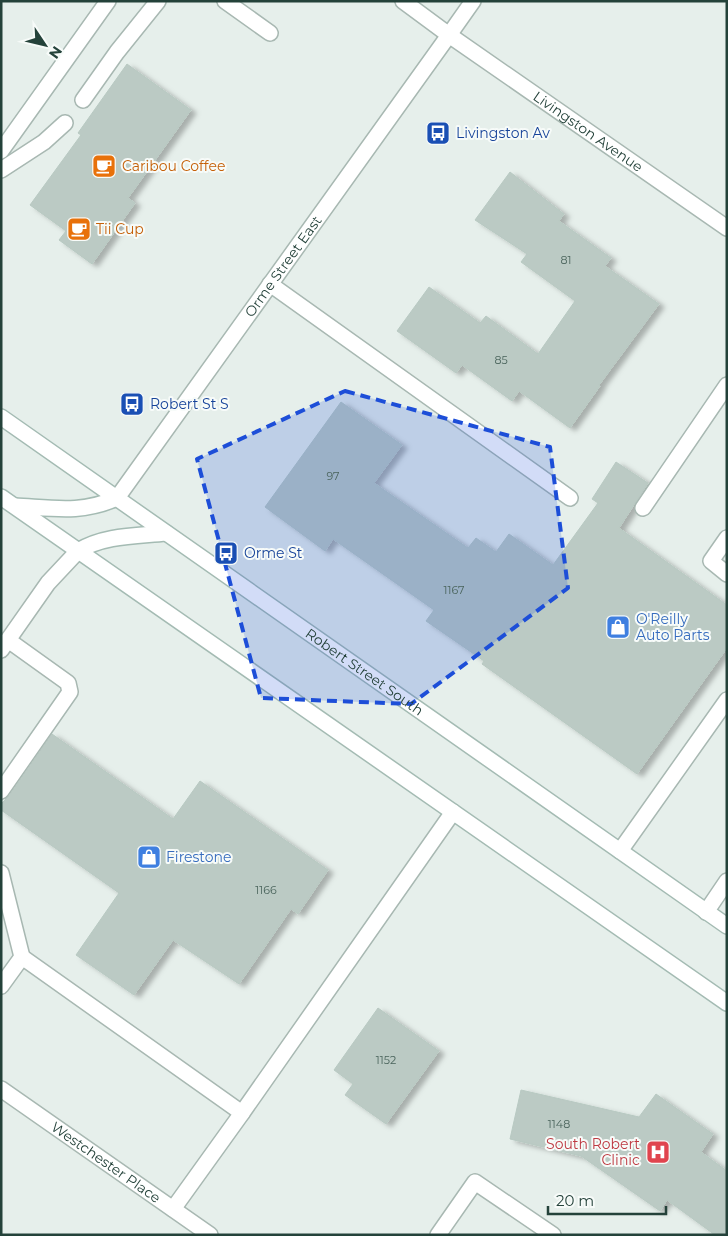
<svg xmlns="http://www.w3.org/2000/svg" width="728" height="1236" font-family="Montserrat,sans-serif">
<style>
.building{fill:#bbcac4;stroke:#b8c9c2;filter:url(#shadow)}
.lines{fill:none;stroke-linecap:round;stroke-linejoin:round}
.lane-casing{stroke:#a8b8b2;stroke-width:18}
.street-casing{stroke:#a8b8b2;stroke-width:18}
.secondary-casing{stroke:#a4bbb3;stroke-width:18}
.lane{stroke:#fff;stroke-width:15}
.street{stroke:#fff;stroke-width:15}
.secondary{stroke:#fff;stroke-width:15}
.marked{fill:#1d4ed8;fill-opacity:0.2;stroke:#1d4ed8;stroke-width:4;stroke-dasharray:10 6;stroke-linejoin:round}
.labels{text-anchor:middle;stroke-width:4;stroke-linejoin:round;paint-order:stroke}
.number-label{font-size:11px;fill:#4a645c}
.street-label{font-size:14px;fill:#24423a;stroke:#f7fbf9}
.transit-label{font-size:14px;fill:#164399;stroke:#f7fbf9;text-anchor:start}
.food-label{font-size:14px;fill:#c56008;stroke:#f7fbf9;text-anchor:start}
.shop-label{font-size:14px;fill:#366cbe;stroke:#f7fbf9;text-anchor:start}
.health-label{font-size:14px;fill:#be3a42;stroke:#f7fbf9;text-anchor:end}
</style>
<defs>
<filter id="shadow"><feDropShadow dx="5.5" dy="3" stdDeviation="2.5" flood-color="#0004"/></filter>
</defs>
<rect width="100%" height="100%" fill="#e6efeb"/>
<g class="building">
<path d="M 127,64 L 191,110 L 128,198 L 135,203 L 92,264 L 59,240 L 66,231 L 30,205 L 81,135 L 78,133 Z"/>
<path d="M 510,172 L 564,214 L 559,221 L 611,258 L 605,266 L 659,304 L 599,385 L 600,386 L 570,428 L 519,391 L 512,401 L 462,365 L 456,373 L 397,331 L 429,287 L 480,323 L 486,316 L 538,354 L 575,301 L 521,262 L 527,254 L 475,220 Z"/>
<path d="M 341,402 L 402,445 L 374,483 L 468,548 L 476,538 L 496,552 L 509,534 L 553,565 L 598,503 L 592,499 L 616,462 L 648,483 L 619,528 L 727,605 L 727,648 L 637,774 L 482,664 L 484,661 L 426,621 L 434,610 L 333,539 L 325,551 L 265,507 Z"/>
<path d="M 52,734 L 173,819 L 200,781 L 328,870 L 298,914 L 291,909 L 239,984 L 173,940 L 134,995 L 76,955 L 119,893 L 1,810 L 1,804 L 9,796 Z"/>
<path d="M 378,1008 L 439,1051 L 386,1124 L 345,1095 L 353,1084 L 334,1070 Z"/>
<path d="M 521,1090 L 639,1117 L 656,1094 L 713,1134 L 701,1152 L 727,1171 L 727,1235 L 715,1235 L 667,1200 L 660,1211 L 581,1156 L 510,1139 Z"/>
</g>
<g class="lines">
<g class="lane-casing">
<g id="lane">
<path d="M 225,1 L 270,33"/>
<path d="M 403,1 L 449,35 L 473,1"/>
<path d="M 83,100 L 117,52 L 158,1"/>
<path d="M 1,151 L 108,1"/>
<path d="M 1,170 L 44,142 L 65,123"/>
<path d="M 270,284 L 570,498"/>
<path d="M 643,508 L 727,385"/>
<path d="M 727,538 L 711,561 L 727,574"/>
<path d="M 1,791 L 70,692 L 68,683 L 8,640"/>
<path d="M 620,851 L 727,700"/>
<path d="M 1,873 L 22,957 L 1,986"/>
<path d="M 706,912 L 727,881"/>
<path d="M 22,957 L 242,1113 L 453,812"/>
<path d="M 173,1209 L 242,1113"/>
<path d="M 438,1235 L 475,1182 L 553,1235"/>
</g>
</g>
<g class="street-casing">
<g id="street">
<path id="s1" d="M 117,498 L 449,35 L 727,228"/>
<path d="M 1,650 L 48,583 L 78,551"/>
<path id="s2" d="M 1,1089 L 210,1235"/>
</g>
</g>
<g class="secondary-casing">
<g id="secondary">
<path id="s3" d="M 1,417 L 727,926"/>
<path d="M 1,497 L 727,1003"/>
<path d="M 15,506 C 53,508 81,514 117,498"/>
<path d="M 78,551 C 104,535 136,536 166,533"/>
</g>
</g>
<use href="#lane" class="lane"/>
<use href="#street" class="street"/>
<use href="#secondary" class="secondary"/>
</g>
<path class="marked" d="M 345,391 L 550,447 L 568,588 L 411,704 L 261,698 L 197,459 Z"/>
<defs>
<g id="bus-square" transform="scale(1.25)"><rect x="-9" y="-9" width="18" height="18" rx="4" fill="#1a4fb4" stroke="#f7fbf9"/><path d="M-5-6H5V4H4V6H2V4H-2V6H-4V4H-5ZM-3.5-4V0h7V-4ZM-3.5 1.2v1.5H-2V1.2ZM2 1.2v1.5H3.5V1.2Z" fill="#fff"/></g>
<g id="cafe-square" transform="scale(1.25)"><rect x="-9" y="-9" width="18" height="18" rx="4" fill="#e8710a" stroke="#f7fbf9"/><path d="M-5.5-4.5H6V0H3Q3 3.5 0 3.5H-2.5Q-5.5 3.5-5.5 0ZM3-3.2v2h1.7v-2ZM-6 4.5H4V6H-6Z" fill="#fff"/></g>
<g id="shop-square" transform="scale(1.25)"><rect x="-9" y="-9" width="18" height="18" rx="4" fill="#3f7fe0" stroke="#f7fbf9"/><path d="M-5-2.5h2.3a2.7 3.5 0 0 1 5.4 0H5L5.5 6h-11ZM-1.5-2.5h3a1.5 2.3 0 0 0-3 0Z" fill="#fff"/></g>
<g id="hospital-square" transform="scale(1.25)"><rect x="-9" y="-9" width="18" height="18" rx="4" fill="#e0444e" stroke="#f7fbf9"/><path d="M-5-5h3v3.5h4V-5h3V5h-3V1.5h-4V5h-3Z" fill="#fff"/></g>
</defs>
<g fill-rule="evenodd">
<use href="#bus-square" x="438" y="133"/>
<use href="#cafe-square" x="104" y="166"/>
<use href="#cafe-square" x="79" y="229"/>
<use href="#bus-square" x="132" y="404"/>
<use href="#bus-square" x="226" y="553"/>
<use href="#shop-square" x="618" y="627"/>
<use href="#shop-square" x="149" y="857"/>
<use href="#hospital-square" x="658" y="1152"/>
</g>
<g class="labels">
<g class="number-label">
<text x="566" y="264">81</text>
<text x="501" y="364">85</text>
<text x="333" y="480">97</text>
<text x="454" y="594">1167</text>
<text x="266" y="894">1166</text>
<text x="386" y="1064">1152</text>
<text x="559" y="1128">1148</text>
</g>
<g class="street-label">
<text dy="5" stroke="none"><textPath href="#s1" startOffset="739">Livingston Avenue</textPath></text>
<text dy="5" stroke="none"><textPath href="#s1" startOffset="285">Orme Street East</textPath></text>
<text dy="5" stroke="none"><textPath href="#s3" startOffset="444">Robert Street South</textPath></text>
<text dy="5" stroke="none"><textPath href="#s2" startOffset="128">Westchester Place</textPath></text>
</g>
<g class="transit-label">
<text x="456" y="138">Livingston Av</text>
<text x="150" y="409">Robert St S</text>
<text x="244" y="558">Orme St</text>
</g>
<g class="food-label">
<text x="122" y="171">Caribou Coffee</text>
<text x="96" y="234">Tii Cup</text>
</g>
<g class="shop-label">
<text x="636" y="624">O'Reilly<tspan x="636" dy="16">Auto Parts</tspan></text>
<text x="166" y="862">Firestone</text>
</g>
<g class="health-label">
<text x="640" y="1149">South Robert<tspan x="640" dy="16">Clinic</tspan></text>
</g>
</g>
<rect width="728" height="1236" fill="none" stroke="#24423a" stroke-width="5"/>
<g transform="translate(45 45) rotate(125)" stroke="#f7fbf9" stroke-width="4" paint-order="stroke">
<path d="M0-4L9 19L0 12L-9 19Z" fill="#24423a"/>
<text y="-8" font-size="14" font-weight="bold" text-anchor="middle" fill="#24423a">N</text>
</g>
<path d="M548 1206v8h118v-8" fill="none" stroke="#24423a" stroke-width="2.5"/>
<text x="556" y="1206" font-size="15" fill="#24423a" stroke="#f7fbf9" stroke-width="4" paint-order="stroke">20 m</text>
</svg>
